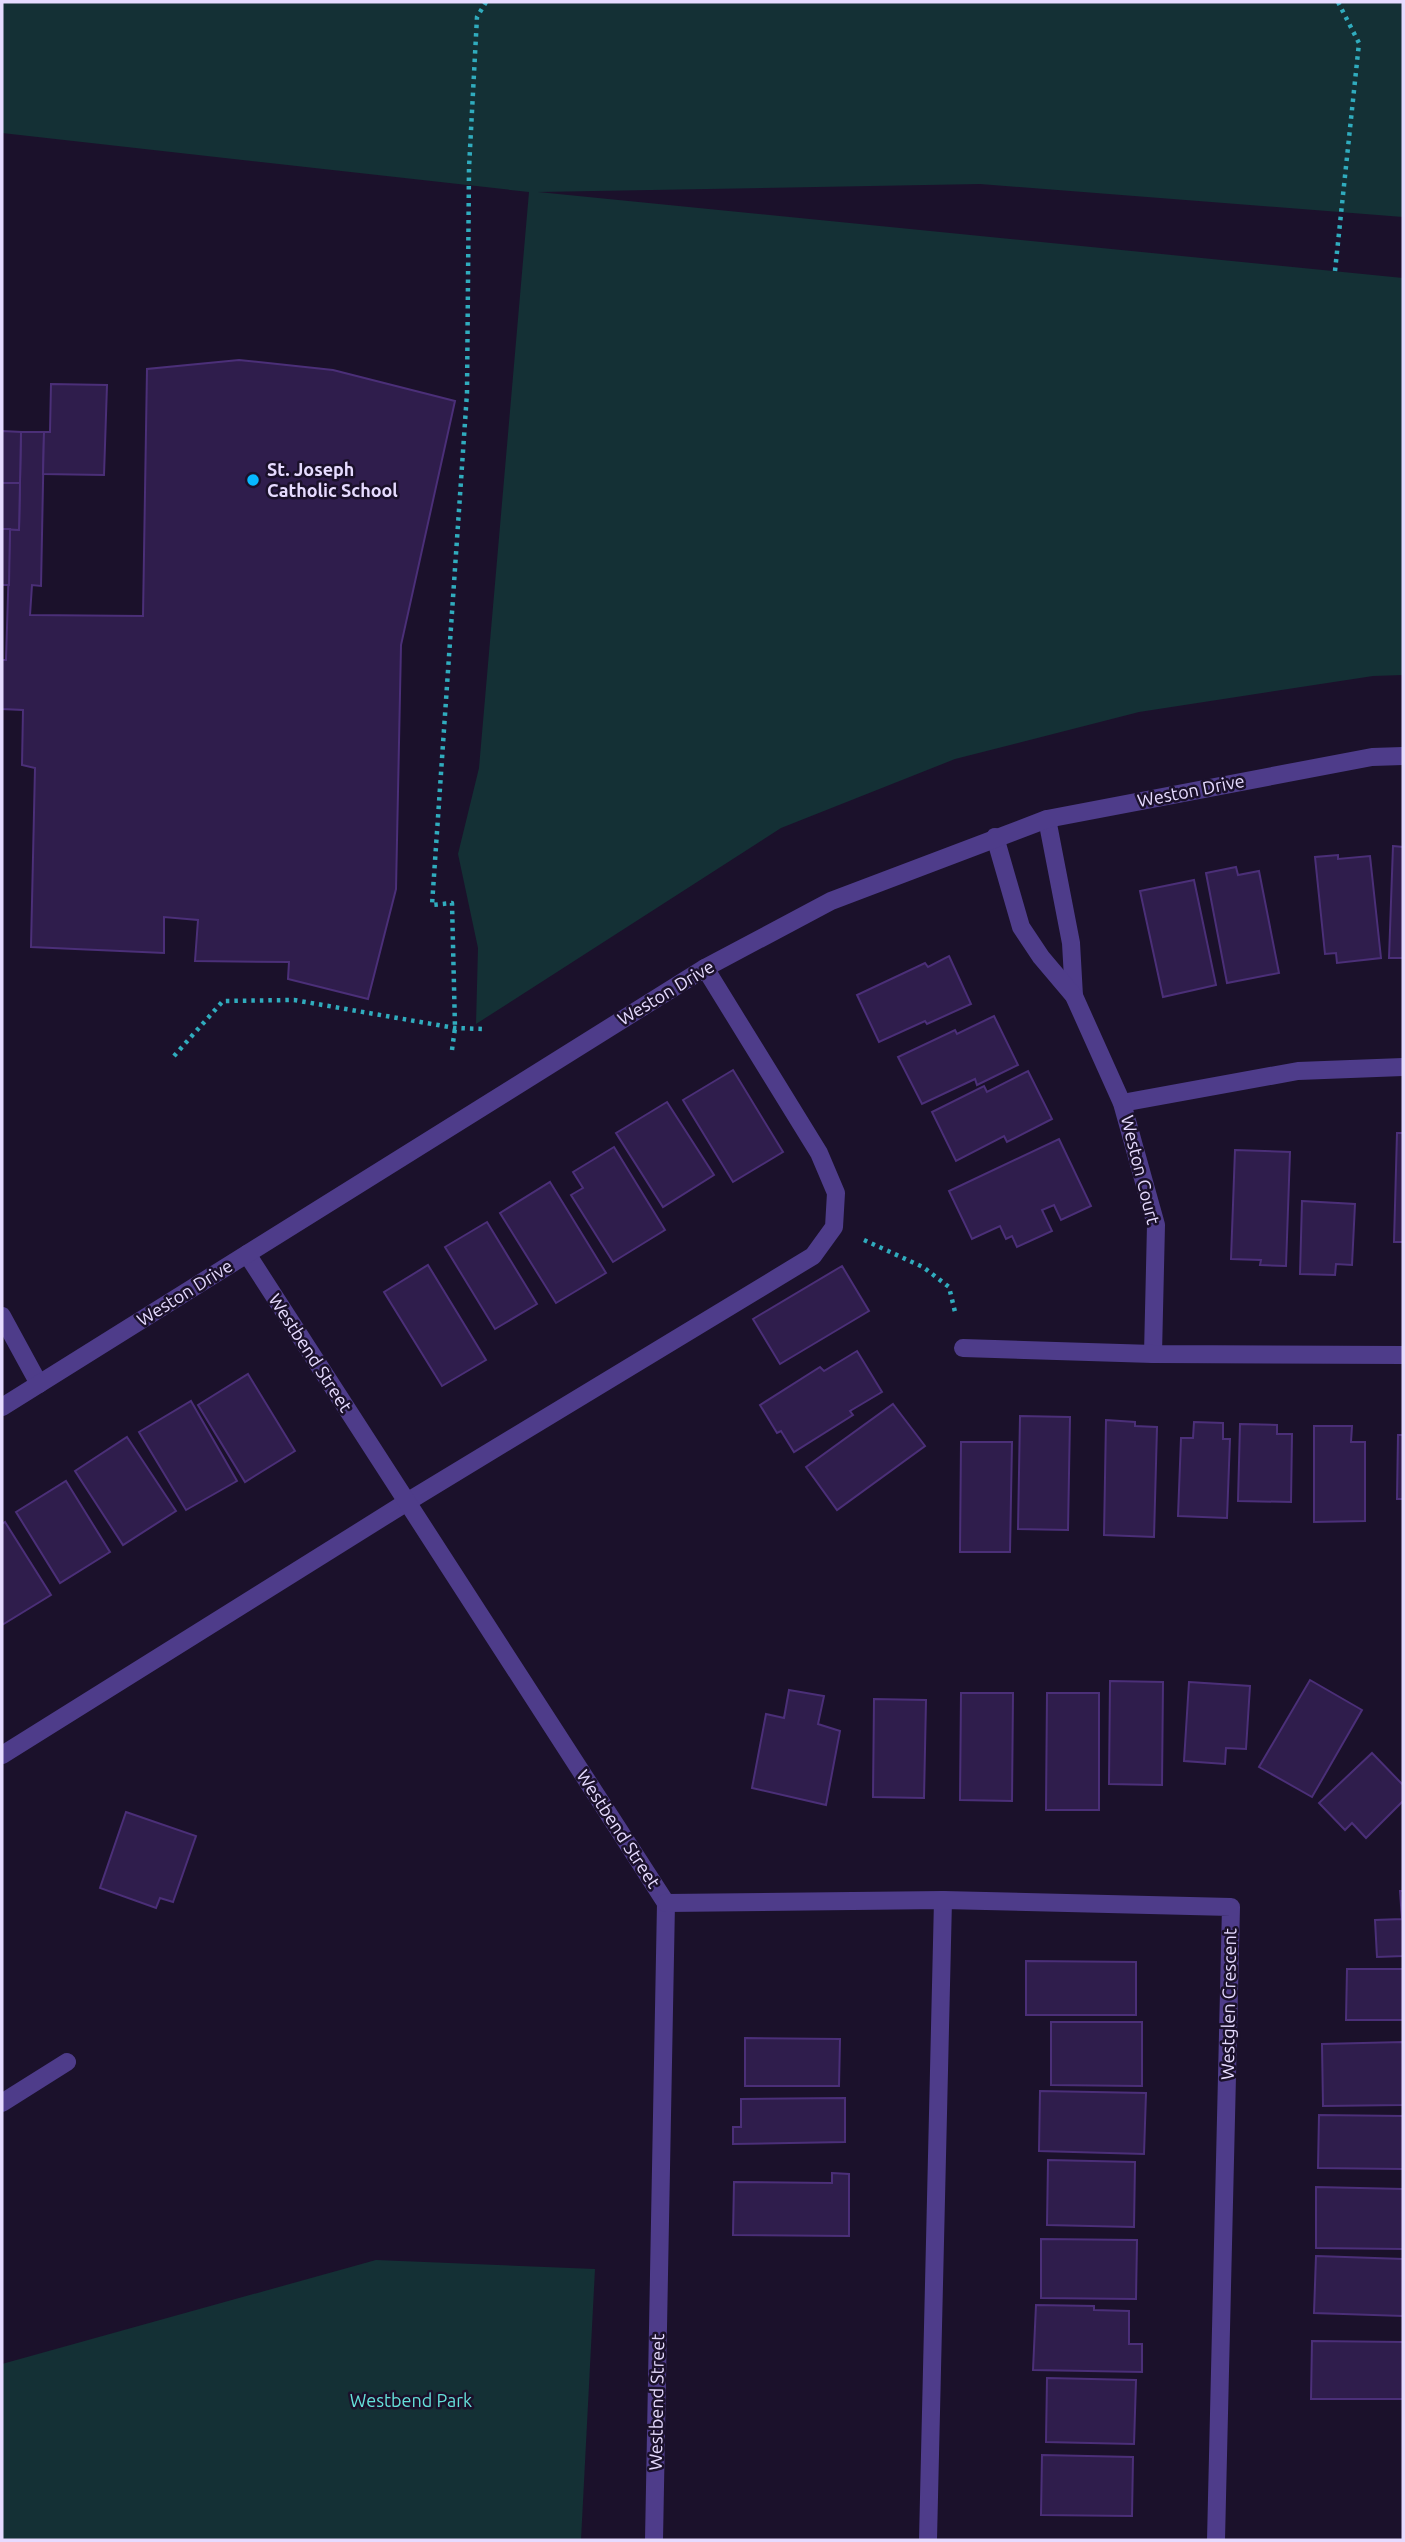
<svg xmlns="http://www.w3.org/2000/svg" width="1405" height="2542" font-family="Ubuntu,sans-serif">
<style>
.green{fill:#143035}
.building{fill:#2f1d4c;stroke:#4b2f78;stroke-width:2}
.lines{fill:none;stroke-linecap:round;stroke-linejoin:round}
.path{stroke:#30acbe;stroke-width:4.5;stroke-dasharray:3.5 5;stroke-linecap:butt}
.service{stroke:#4e3c8a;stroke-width:18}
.minor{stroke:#4e3c8a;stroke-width:18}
.poi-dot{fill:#07b8ff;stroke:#1b112b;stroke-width:2.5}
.labels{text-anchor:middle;stroke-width:5;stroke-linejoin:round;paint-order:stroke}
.poi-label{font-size:18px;font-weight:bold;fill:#e6dbff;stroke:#1b112b;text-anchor:start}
.street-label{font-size:18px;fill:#e6dbff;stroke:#1b112b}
.park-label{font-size:18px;fill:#65e1da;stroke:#1b112b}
</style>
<rect width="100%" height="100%" fill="#1b112b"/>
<g class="green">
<path d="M 2,2 L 1403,2 L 1403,217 L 980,184 L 538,192 L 1403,278 L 1403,675 L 1373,676 L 1139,712 L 955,759 L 781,828 L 476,1024 L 478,948 L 458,854 L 479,768 L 529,192 L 2,133 Z"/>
<path d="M 376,2260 L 595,2269 L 581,2540 L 2,2540 L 2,2364 Z"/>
</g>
<g class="building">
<path d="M 239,360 L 333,370 L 455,401 L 401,645 L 396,889 L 368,999 L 288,979 L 289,962 L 195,961 L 198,920 L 164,917 L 164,953 L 31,947 L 35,768 L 22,765 L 23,710 L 2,709 L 2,660 L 6,660 L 10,529 L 19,530 L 21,432 L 44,432 L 41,586 L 32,585 L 30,615 L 143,616 L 147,369 Z"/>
<path d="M 51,384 L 107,385 L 104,475 L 43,474 L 44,432 L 50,432 Z"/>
<path d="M 2,431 L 21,432 L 20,483 L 2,483 Z"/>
<path d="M 2,483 L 20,483 L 19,530 L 2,529 Z"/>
<path d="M 2,529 L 10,529 L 9,585 L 2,585 Z"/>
<path d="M 1393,846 L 1403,847 L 1403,958 L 1389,958 Z"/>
<path d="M 1338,855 L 1338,859 L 1370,856 L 1381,958 L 1337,963 L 1336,953 L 1325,954 L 1315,857 Z"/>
<path d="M 1236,867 L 1238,875 L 1259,871 L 1279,973 L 1227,983 L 1206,873 Z"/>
<path d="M 1194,880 L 1216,985 L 1163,997 L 1140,891 Z"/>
<path d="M 949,956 L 971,1004 L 927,1024 L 925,1021 L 879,1042 L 857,995 L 925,963 L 928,967 Z"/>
<path d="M 994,1016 L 1018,1065 L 977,1085 L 975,1079 L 922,1104 L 898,1057 L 955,1030 L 957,1034 Z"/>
<path d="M 733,1070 L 783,1152 L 733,1182 L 683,1100 Z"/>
<path d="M 1028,1071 L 1052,1119 L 1007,1142 L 1004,1136 L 956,1161 L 932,1112 L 984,1086 L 987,1092 Z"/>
<path d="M 667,1102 L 714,1175 L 663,1207 L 616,1133 Z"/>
<path d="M 1397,1133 L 1403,1133 L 1403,1242 L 1394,1242 Z"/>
<path d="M 1059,1139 L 1091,1206 L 1061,1220 L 1054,1205 L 1042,1210 L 1052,1231 L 1017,1247 L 1012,1236 L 1006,1239 L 1000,1226 L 972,1239 L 949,1191 Z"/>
<path d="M 614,1147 L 665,1230 L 613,1262 L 571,1195 L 583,1188 L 573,1172 Z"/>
<path d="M 1235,1150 L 1290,1152 L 1286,1266 L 1260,1265 L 1261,1260 L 1231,1259 Z"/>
<path d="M 550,1182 L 606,1273 L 556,1303 L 500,1213 Z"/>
<path d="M 1302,1201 L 1355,1204 L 1352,1265 L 1336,1264 L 1335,1275 L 1300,1274 Z"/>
<path d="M 487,1222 L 537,1304 L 495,1329 L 445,1247 Z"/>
<path d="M 428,1265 L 486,1360 L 442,1386 L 384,1292 Z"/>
<path d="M 842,1266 L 869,1311 L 780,1364 L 753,1319 Z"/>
<path d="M 857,1351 L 882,1392 L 850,1411 L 853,1415 L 794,1452 L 781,1431 L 777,1433 L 760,1405 L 820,1367 L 824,1371 Z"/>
<path d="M 248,1374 L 295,1451 L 245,1482 L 198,1405 Z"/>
<path d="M 191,1401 L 237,1481 L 186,1510 L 139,1432 Z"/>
<path d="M 893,1404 L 925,1446 L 837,1510 L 806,1467 Z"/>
<path d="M 1020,1416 L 1070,1417 L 1068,1530 L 1018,1529 Z"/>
<path d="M 1106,1420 L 1135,1422 L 1135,1426 L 1157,1427 L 1154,1537 L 1104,1535 Z"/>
<path d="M 1194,1422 L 1223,1423 L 1223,1439 L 1230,1439 L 1227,1518 L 1178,1516 L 1181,1438 L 1193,1438 Z"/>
<path d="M 1240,1424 L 1277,1425 L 1277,1434 L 1292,1434 L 1291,1502 L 1238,1501 Z"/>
<path d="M 1314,1426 L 1352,1426 L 1351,1442 L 1365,1442 L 1365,1521 L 1314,1522 Z"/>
<path d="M 1398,1435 L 1403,1435 L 1403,1499 L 1397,1499 Z"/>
<path d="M 127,1437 L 176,1511 L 123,1545 L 75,1471 Z"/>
<path d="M 961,1442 L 1012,1442 L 1010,1552 L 960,1552 Z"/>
<path d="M 66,1481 L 110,1552 L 60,1583 L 16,1512 Z"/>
<path d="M 5,1522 L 51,1595 L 2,1625 L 2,1524 Z"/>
<path d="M 1310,1680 L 1362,1710 L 1312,1797 L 1259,1767 Z"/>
<path d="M 1110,1681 L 1163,1682 L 1162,1785 L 1109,1784 Z"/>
<path d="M 1189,1682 L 1250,1686 L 1246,1749 L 1226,1748 L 1225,1764 L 1184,1761 Z"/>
<path d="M 789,1690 L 824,1696 L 818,1724 L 840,1731 L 826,1805 L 752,1788 L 766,1714 L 784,1718 Z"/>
<path d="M 961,1693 L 1013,1693 L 1012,1801 L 960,1800 Z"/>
<path d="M 1047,1693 L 1099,1693 L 1099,1810 L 1046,1810 Z"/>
<path d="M 874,1699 L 926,1700 L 924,1798 L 873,1797 Z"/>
<path d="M 1372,1753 L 1403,1785 L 1403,1801 L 1366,1838 L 1352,1823 L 1345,1830 L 1319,1803 Z"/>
<path d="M 126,1812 L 196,1836 L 173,1902 L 160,1898 L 156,1908 L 100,1888 Z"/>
<path d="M 1400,1891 L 1403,1891 L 1403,1956 L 1377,1957 L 1375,1920 L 1402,1919 Z"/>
<path d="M 1026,1961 L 1136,1962 L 1136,2015 L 1026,2015 Z"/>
<path d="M 1347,1969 L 1403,1969 L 1403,2020 L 1346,2020 Z"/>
<path d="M 1051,2022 L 1142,2022 L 1142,2086 L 1051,2085 Z"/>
<path d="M 745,2038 L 840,2039 L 839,2086 L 745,2086 Z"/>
<path d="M 1403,2042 L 1403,2105 L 1323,2106 L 1322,2044 Z"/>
<path d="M 1040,2091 L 1146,2093 L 1144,2154 L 1039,2151 Z"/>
<path d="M 845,2098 L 845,2142 L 733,2144 L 733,2127 L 741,2127 L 741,2099 Z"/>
<path d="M 1319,2115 L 1403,2116 L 1403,2169 L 1318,2168 Z"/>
<path d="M 1048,2160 L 1135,2162 L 1134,2227 L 1047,2225 Z"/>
<path d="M 832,2173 L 849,2174 L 849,2236 L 733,2235 L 734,2182 L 832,2183 Z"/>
<path d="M 1316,2187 L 1403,2189 L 1403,2249 L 1316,2248 Z"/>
<path d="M 1041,2239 L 1137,2240 L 1136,2299 L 1041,2298 Z"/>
<path d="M 1316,2256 L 1403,2259 L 1403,2316 L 1314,2313 Z"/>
<path d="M 1036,2305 L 1094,2306 L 1094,2310 L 1129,2311 L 1129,2344 L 1142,2344 L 1142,2372 L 1033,2370 Z"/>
<path d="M 1312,2341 L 1403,2342 L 1403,2399 L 1311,2399 Z"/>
<path d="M 1047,2378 L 1136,2380 L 1134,2444 L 1046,2442 Z"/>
<path d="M 1042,2455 L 1133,2457 L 1132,2516 L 1041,2515 Z"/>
</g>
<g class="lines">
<g class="path">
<path d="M 1335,271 L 1359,43 L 1338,2"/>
<path d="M 452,1050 L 455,1028 L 452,903 L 432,905 L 467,393 L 469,168 L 477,17 L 486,2"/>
<path d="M 174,1056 L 223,1001 L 294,1000 L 455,1028 L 483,1029"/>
<path d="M 864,1240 L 923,1267 L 949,1287 L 956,1316"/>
</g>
<g class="service">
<path d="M 1122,1103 L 1298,1071 L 1403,1067"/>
<path d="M 2,1316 L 39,1384"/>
<path d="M 2,1755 L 407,1502 L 813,1256 L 834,1227 L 836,1193 L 819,1153 L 705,968"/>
<path d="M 928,2540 L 943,1900"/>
</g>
<g class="minor">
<path d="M 1047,819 L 1071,943 L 1074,996"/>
<path d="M 995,837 L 1021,927 L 1041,957 L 1074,996 L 1122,1103 L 1156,1225 L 1153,1354"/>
<path d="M 247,1254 L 666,1903 L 654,2540"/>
<path d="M 963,1348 L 1153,1354 L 1403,1355"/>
<path d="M 2,1407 L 705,968 L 831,901 L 1047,819 L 1372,757 L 1403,756"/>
<path d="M 666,1903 L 943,1900 L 1231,1907 L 1216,2540"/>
<path d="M 2,2103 L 67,2062"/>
</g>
</g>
<circle class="poi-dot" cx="253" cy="480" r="7"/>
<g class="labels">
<g class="poi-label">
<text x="267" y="476">St. Joseph<tspan x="267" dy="21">Catholic School</tspan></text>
</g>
<g class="street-label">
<text transform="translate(1191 791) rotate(-11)" y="6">Weston Drive</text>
<text transform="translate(666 993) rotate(-31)" y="6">Weston Drive</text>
<text transform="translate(1140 1170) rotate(76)" y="6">Weston Court</text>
<text transform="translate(185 1293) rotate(-32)" y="6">Weston Drive</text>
<text transform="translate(310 1353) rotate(57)" y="6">Westbend Street</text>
<text transform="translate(618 1829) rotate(57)" y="6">Westbend Street</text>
<text transform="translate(1229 2004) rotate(-89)" y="6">Westglen Crescent</text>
<text transform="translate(657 2402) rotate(-89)" y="6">Westbend Street</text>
</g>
<g class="park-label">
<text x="411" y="2407">Westbend Park</text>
</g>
</g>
<rect width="1405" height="2542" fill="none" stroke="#e6dbff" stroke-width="7"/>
</svg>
